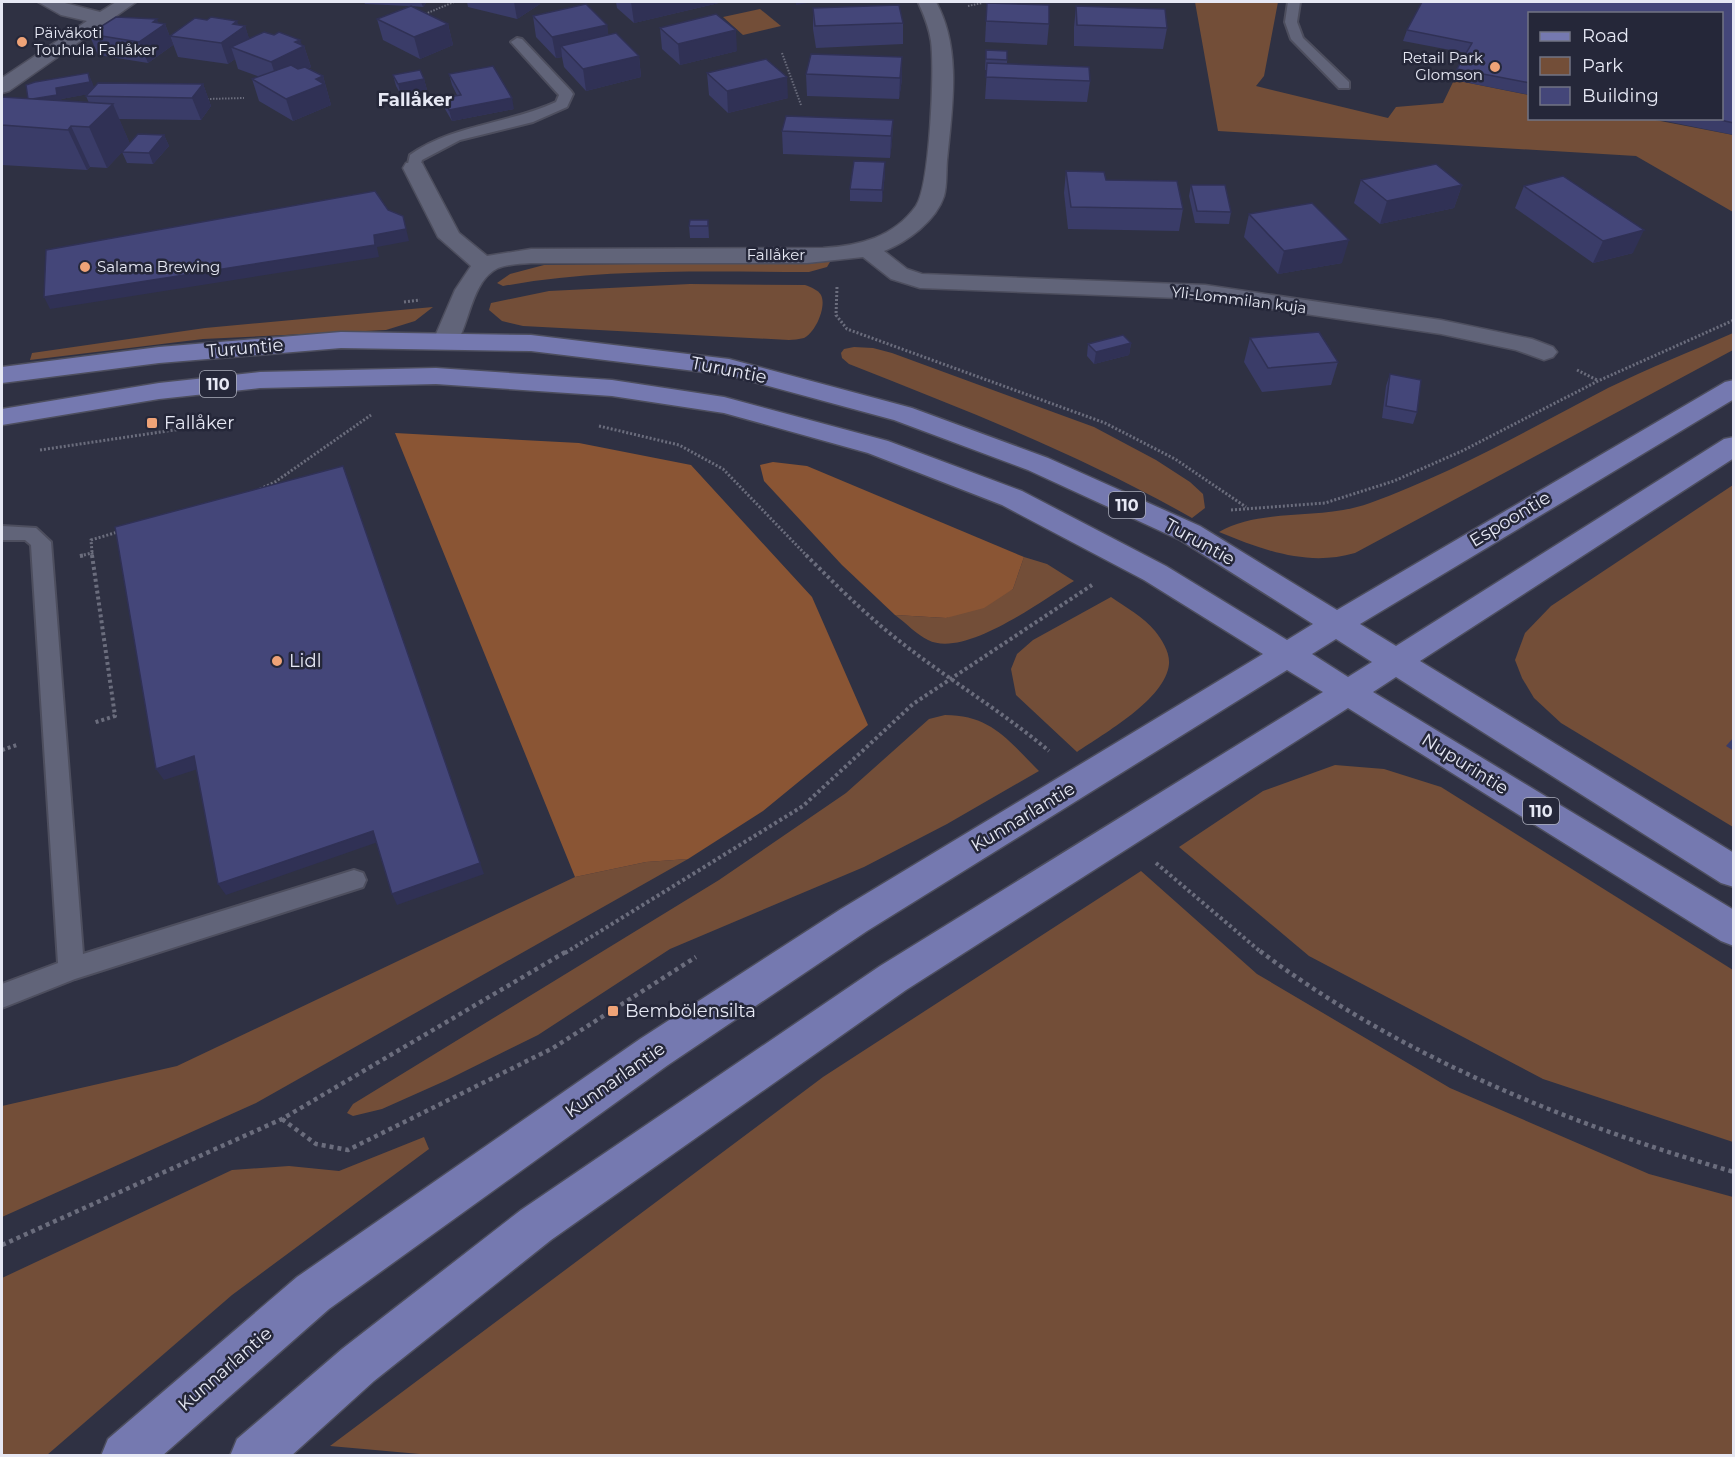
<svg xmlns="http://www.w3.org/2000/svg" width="1735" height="1457" font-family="Montserrat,sans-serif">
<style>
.green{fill:#734e38}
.forest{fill:#8a5534}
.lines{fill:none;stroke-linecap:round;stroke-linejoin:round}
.lane-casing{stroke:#4d4e5e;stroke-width:4}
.street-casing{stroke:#4d4e5e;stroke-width:3}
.primary-casing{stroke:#4d4e5e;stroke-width:3}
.path-far3{stroke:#6b6d7d;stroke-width:2;stroke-dasharray:1.5 1.5;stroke-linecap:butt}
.path-far2{stroke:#6b6d7d;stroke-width:3;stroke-dasharray:2 2;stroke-linecap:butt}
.path-far1{stroke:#6b6d7d;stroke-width:4;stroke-dasharray:3 3;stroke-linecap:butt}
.path{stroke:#6b6d7d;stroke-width:4.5;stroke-dasharray:4 4;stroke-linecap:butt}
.lane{fill:#616479;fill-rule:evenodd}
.street{fill:#616479;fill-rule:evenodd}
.primary{fill:#7579b0;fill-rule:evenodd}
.wall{fill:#3a3c68;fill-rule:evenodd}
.shaded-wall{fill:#303155}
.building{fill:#444679;stroke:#303155;stroke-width:1.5}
.poi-dot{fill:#efa377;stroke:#252739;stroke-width:2}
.labels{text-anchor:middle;stroke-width:5;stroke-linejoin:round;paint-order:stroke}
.far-poi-label{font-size:15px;fill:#e6e8f4;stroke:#252739;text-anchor:start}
.far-street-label{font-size:15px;fill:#e6e8f4;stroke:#252739}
.shield{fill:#252739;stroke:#acaebc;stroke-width:1.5}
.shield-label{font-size:16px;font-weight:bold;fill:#e6e8f4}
.far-quarter-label{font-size:18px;font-weight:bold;fill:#e6e8f4;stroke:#252739}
.street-label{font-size:18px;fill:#e6e8f4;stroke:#252739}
.poi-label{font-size:18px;fill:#e6e8f4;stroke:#252739;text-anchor:start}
</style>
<rect width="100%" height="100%" fill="#2f3143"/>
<g class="green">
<path d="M 1195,2 L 1278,2 L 1264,76 L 1256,86 L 1388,118 L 1396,107 L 1443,103 L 1454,80 L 1529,95 L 1530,118 L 1650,119 L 1733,135 L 1733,212 L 1636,156 L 1218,131 Z"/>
<path d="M 760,9 L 781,26 L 743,35 L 723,17 Z"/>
<path d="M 830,262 L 827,267 L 809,272 C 707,272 604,268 503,286 L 497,283 L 510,274 L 544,265 Z"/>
<path d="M 690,284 L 805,285 C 811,287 818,290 821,295 C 827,307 815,333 804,338 C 799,339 793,340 789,340 L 523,326 L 502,321 L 489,310 L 491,303 L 549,291 Z"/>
<path d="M 433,307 L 415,321 L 386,330 L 203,339 L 30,360 L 32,353 L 205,328 Z"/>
<path d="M 1733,333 L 1733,350 L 1355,553 C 1307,567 1263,550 1219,532 C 1262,507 1322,521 1370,503 C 1453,473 1530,429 1608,388 C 1649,368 1692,351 1733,333 Z"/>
<path d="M 854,347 L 873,348 L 892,353 L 1094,427 L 1156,460 L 1190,482 L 1203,494 L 1205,508 L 1192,518 C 1083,456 966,410 849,364 L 842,358 L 841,353 L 844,349 Z"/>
<path d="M 1733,485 L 1733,827 L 1561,723 L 1534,698 L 1522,678 L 1515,660 L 1525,633 L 1551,606 Z"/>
<path d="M 1024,557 L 1047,564 L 1074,581 C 1042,600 965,659 928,640 C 917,635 906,623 895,615 L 946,618 L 1013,589 Z"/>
<path d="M 1111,597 C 1125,607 1144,617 1155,631 C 1162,640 1170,652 1169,664 C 1166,699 1103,734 1077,752 L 1016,695 L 1011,669 L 1017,654 L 1033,640 Z"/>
<path d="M 945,715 C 991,715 1008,740 1039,771 L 947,824 L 864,867 L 670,949 L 538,1035 L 447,1080 L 382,1109 L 353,1116 L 347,1113 L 353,1104 L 719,880 L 846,793 L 929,719 Z"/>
<path d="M 1335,765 L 1384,769 L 1441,787 L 1733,970 L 1733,1142 L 1543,1079 L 1309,956 L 1179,847 L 1263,791 Z"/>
<path d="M 688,859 L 256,1103 L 2,1217 L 2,1106 L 177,1066 L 575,877 L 646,862 Z"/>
<path d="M 1141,871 L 1257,974 L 1450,1088 L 1649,1174 L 1733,1197 L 1733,1455 L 442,1456 L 330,1446 L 823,1077 Z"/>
<path d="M 424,1137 L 429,1149 L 232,1295 L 47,1455 L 2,1455 L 2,1278 L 232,1170 L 289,1166 L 339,1171 Z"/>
</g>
<g class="forest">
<path d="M 395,433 L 579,443 L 691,465 L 812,597 L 868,725 L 763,811 L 688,859 L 646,862 L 575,877 Z"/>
<path d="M 773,462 L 807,466 L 1024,557 L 1013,589 L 984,608 L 946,618 L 895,615 L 842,565 L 764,481 L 760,465 Z"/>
</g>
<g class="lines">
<g class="lane-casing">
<g id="lane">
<path d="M 1288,2 L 1300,2 L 1297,22 L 1303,38 L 1349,82 L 1349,88 L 1339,88 L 1291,39 L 1285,22 Z"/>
<path d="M 517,38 L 522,39 L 571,91 L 573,94 L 567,107 L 533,122 L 460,140 L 422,160 L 419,171 L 409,171 L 407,168 L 410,155 C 452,125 508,124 556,102 L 559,95 L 511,42 Z"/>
<path d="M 2,526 L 36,528 L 51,542 L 83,954 L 354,870 L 363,873 L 366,880 L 363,887 L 75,979 L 2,1008 L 2,984 L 58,963 L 31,545 L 25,540 L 2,540 Z"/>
</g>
</g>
<g class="street-casing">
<g id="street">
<path d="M 38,2 L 61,2 L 100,12 L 116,2 L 136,2 L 9,91 L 2,93 L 2,78 L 87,21 L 61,15 Z"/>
<path d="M 918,2 L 936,2 C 962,49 952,108 947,160 C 946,171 947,186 944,196 C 936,221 907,242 884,251 L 907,269 L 922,274 L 1205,285 L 1441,320 L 1532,339 L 1553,347 L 1557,352 L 1553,357 L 1544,360 L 1516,350 L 1441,334 L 1205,299 L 920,288 L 891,279 L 863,257 L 807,263 L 531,263 C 520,264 508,264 498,268 C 471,281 470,324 455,346 L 446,349 L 437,346 L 433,341 L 455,290 L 471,266 L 438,237 L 403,168 L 406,163 L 422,163 L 459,233 L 487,256 L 531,249 L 823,248 C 859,246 894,237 916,206 C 930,186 935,68 931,41 C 929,27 924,15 918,2 Z"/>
</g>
</g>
<g class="primary-casing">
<path id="primary" d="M 341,332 L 531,335 L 729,359 L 912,408 L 1048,458 L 1200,526 L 1337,610 L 1725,382 L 1734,380 L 1734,399 L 1360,624 L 1396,646 L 1724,439 L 1734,437 L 1734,458 L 1420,661 L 1734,853 L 1734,887 L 1721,883 L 1396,677 L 1373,692 L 1734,910 L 1734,946 L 1721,941 L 1348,708 L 906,990 L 551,1240 L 374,1381 L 291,1456 L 230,1456 L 237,1439 L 342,1349 L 521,1210 L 880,966 L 1323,692 L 1287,670 L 867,931 L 668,1065 L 329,1309 L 162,1456 L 101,1456 L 108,1439 L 297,1277 L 640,1039 L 841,909 L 1263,654 L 1144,580 L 1002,505 L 868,453 L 724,413 L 612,396 L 436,384 L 260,388 L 159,399 L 2,425 L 2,409 L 159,383 L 260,372 L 436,368 L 612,380 L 724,397 L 888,441 L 1022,491 L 1166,566 L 1287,640 L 1313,624 L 1180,540 L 1028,470 L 894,420 L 728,375 L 531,351 L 341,348 L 159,363 L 2,383 L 2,367 L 159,347 ZM 1336,639 L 1372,662 L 1348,677 L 1312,654 Z"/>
</g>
<g class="path-far3">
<path d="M 968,6 L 982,3"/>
<path d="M 425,14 L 454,2"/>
<path d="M 782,53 L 801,105"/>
<path d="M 207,99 L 244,98"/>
</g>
<g class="path-far2">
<path d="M 837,287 L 836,315 L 847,329 L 1105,423 L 1175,459 L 1246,507"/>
<path d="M 404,302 L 420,300"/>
<path d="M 1577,370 L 1597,380"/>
<path d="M 599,426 L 679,445 L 723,469 L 807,556"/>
<path d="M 40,450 L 201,426"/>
<path d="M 260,489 L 275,482 L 371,415"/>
<path d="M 1231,510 L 1325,503 L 1394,481 L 1462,451 L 1598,381 L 1734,320"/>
<path d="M 92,552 L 91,540 L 121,531"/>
<path d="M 80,556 L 92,553 L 92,556"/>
</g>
<g class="path-far1">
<path d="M 92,555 L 115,716 L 93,723"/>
<path d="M 806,555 C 834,583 862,611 893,636 C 944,677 999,709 1049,751"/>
<path d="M 80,556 L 86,555"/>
<path d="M 2,750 L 17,745"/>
<path d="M 1156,863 L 1262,953"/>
<path d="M 565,953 L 803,806 L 913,704 L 1092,585"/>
</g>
<g class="path">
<path d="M 1260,951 C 1399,1056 1568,1124 1734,1172"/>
<path d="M 282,1119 L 316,1144 L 348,1150 L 553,1048 L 696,957"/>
<path d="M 2,1245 L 282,1119 L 567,951"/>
</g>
<use href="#lane" class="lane"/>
<use href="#street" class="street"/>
<use href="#primary" class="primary"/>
</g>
<g class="wall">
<path d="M 364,2 L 427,2 L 423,7 L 411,6 L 448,24 L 453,45 L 420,59 L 383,40 L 377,19 L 410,6 L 365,4 Z"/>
<path d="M 467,2 L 540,2 L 540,4 L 517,19 L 468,7 Z"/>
<path d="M 616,2 L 723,2 L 634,23 L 617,8 Z"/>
<path d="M 1422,2 L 1734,2 L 1734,135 L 1650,118 L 1722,118 L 1722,14 L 1530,14 L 1530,95 L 1454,80 L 1457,69 L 1466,53 L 1403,41 L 1407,30 Z"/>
<path d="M 987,3 L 1049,24 L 1047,45 L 985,42 Z"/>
<path d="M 1076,6 L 1167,28 L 1163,49 L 1074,46 L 1074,27 Z"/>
<path d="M 813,8 L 903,23 L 903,44 L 816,48 L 813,29 Z"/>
<path d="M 533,16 L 607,25 L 608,35 L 639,56 L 641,77 L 586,91 L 564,67 L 562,57 L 556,58 L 536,37 Z"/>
<path d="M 159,23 L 165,24 L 173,45 L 148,63 L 98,55 L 89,34 Z"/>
<path d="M 238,25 L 245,26 L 249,39 L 304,46 L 311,67 L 308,69 L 323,76 L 331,105 L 293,121 L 259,101 L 252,79 L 260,77 L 238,69 L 235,59 L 228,64 L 178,57 L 170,36 Z"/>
<path d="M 660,28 L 737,51 L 680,65 L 662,49 Z"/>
<path d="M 986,50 L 1007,51 L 1007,64 L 1090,81 L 1087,102 L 985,99 L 987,70 L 985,70 Z"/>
<path d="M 902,57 L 902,79 L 899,99 L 807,96 L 806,74 Z"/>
<path d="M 88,73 L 94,88 L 203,84 L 211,106 L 201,120 L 119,119 L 130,144 L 164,135 L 169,146 L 153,164 L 127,163 L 122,152 L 107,168 L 90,167 L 87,170 L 2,165 L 2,97 L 28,99 ZM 88,94 L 86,96 L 89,103 L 62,101 L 61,99 Z"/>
<path d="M 707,73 L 788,98 L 728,113 L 709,95 Z"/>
<path d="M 449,74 L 514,109 L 452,121 L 445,109 L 443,98 L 457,95 L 452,85 Z"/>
<path d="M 393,75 L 424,79 L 427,90 L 401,95 L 396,86 Z"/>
<path d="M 893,120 L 892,142 L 890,158 L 783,154 L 782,131 Z"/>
<path d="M 1066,171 L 1106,180 L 1183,209 L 1179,231 L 1068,229 L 1064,193 Z"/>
<path d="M 885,173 L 882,202 L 850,201 L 850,189 Z"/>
<path d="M 1361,180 L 1462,185 L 1454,208 L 1380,224 L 1354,203 Z"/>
<path d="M 1191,185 L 1231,212 L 1229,224 L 1195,223 L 1189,196 Z"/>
<path d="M 1524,186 L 1633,253 L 1593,263 L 1515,208 Z"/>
<path d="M 1249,214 L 1342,263 L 1278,274 L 1244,237 Z"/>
<path d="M 708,220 L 709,238 L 690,238 L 689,226 Z"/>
<path d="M 1250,338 L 1338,362 L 1331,385 L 1262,392 L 1244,362 Z"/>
<path d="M 1131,343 L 1129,355 L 1094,364 L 1087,356 L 1088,344 Z"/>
<path d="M 1390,374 L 1417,412 L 1413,424 L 1382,418 L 1386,386 Z"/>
<path d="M 1734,737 L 1734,751 L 1726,746 Z"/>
</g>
<g class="shaded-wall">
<path d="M 421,2 L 427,2 L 423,7 Z"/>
<path d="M 514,2 L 540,2 L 540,4 L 517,19 Z"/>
<path d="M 631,2 L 723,2 L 634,23 Z"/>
<path d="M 796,2 L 813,2 L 796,5 Z"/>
<path d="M 157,19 L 160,27 L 165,24 L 173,45 L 148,63 L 139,42 L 153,22 Z"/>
<path d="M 237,21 L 240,29 L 245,26 L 252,47 L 231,47 L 235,59 L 228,64 L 221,43 L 233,24 Z"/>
<path d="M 448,24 L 453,45 L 420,59 L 414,37 Z"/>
<path d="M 607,25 L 610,46 L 561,46 L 562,57 L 556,58 L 552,37 Z"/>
<path d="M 736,30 L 737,51 L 680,65 L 678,44 Z"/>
<path d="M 300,40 L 303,47 L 304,46 L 311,67 L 278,83 L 271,62 L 295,42 Z"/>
<path d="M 639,56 L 641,77 L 586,91 L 583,69 Z"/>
<path d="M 902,57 L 902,79 L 899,99 L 900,78 Z"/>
<path d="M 88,73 L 93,84 L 95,93 L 61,99 L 63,106 L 28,100 Z"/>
<path d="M 323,76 L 331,105 L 293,121 L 286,99 L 316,79 Z"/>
<path d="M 787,77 L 788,98 L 728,113 L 727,91 Z"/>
<path d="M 424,79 L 427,90 L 401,95 L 398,84 Z"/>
<path d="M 203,84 L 211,106 L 201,120 L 192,98 Z"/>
<path d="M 512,98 L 514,109 L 452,121 L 449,110 Z"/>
<path d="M 113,104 L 130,144 L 107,168 L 89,127 Z"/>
<path d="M 893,120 L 892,142 L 890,158 L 891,136 Z"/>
<path d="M 71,126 L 90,167 L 87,170 L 68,130 Z"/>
<path d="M 164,135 L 169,146 L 153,164 L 149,153 Z"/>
<path d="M 885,162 L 885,173 L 882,202 L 882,190 Z"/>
<path d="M 1462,185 L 1454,208 L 1380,224 L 1387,201 Z"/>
<path d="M 403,216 L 409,241 L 377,247 L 379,257 L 50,309 L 44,297 L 374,235 Z"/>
<path d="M 1644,230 L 1633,253 L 1593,263 L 1603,241 Z"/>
<path d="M 1349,240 L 1342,263 L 1278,274 L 1284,251 Z"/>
<path d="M 1131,343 L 1129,355 L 1094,364 L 1096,352 Z"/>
<path d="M 347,478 L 484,874 L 397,905 L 392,894 Z"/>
<path d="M 194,756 L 201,768 L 164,780 L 156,769 Z"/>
<path d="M 373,831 L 378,842 L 226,895 L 218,884 Z"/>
</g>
<g class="building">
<path d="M 1422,2 L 1734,2 L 1734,123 L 1711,118 L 1722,118 L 1722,14 L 1530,14 L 1530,83 L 1457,69 L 1472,43 L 1407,30 Z"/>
<path d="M 987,3 L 1049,5 L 1049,24 L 986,21 Z"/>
<path d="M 586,4 L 607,25 L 552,37 L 533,16 Z"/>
<path d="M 899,5 L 903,23 L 815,26 L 813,8 Z"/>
<path d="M 411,6 L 448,24 L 414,37 L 377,19 Z"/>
<path d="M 1076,6 L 1165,9 L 1167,28 L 1077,25 Z"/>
<path d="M 716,14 L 736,30 L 678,44 L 660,28 Z"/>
<path d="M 116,17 L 157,19 L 153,22 L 165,24 L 139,42 L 89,34 Z"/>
<path d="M 211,17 L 237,21 L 233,24 L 245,26 L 221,43 L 170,36 L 195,18 L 207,20 Z"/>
<path d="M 264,32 L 274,35 L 279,32 L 300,40 L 295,42 L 304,46 L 271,62 L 231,47 Z"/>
<path d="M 616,33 L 639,56 L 583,69 L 561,46 Z"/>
<path d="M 986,50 L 1007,51 L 1007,60 L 986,59 Z"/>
<path d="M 811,54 L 902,57 L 900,78 L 806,74 Z"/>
<path d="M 766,59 L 787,77 L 727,91 L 707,73 Z"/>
<path d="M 987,63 L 1089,67 L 1090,81 L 986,77 Z"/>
<path d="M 291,65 L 298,69 L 305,67 L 323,76 L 316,79 L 324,84 L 286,99 L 252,79 Z"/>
<path d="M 493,66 L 512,98 L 449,110 L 443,98 L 461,95 L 449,74 Z"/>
<path d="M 420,70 L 424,79 L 398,84 L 393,75 Z"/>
<path d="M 88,73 L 90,82 L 56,88 L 57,95 L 32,99 L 28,99 L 26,85 L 35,82 Z"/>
<path d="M 98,83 L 203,84 L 192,98 L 86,96 Z"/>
<path d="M 2,97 L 113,104 L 89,127 L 71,126 L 68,130 L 2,125 Z"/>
<path d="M 786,116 L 893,120 L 891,136 L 782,131 Z"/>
<path d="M 138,134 L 164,135 L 149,153 L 122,152 Z"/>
<path d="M 854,161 L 885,162 L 882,190 L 850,189 Z"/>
<path d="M 1436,164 L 1462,185 L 1387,201 L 1361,180 Z"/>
<path d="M 1066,171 L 1104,172 L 1106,180 L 1177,181 L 1183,209 L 1071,207 Z"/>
<path d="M 1563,176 L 1644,230 L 1603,241 L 1524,186 Z"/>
<path d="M 1191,185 L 1225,185 L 1231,212 L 1197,211 Z"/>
<path d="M 375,191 L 388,210 L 403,216 L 406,229 L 374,235 L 375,245 L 44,297 L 46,250 Z"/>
<path d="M 1312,203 L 1349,240 L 1284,251 L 1249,214 Z"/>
<path d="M 690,220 L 708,220 L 708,226 L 689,226 Z"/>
<path d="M 1319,332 L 1338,362 L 1268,368 L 1250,338 Z"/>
<path d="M 1123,335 L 1131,343 L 1096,352 L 1088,344 Z"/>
<path d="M 1390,374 L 1421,380 L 1417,412 L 1386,406 Z"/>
<path d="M 343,466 L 480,863 L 392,894 L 373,831 L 218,884 L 194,756 L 156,769 L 115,527 Z"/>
</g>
<g class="poi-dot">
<circle cx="22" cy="42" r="6"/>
<circle cx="1495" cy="67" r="6"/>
<circle cx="85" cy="267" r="6"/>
<rect x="146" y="417" width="12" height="12" rx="3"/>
<circle cx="277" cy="661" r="6"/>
<rect x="607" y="1005" width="12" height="12" rx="3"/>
</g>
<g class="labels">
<g class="far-poi-label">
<text x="34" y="38">Päiväkoti<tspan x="34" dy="17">Touhula Fallåker</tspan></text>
<text x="1483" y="63" text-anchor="end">Retail Park<tspan x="1483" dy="17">Glomson</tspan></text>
<text x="97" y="272">Salama Brewing</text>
</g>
<g class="far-street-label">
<text x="776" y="260">Fallåker</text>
<text transform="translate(1239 300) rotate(7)" y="5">Yli-Lommilan kuja</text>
</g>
<g class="shield">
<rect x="200" y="371" width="36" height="26" rx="4.5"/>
<rect x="1109" y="492" width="36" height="26" rx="4.5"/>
<rect x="1523" y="798" width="36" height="26" rx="4.5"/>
</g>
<g class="shield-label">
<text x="218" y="390">110</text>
<text x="1127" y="511">110</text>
<text x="1541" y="817">110</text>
</g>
<g class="far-quarter-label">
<text x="415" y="106">Fallåker</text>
</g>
<g class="street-label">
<text transform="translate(245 348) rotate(-5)" y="6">Turuntie</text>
<text transform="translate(729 370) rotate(11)" y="6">Turuntie</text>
<text transform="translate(1510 519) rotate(-31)" y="6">Espoontie</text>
<text transform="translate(1200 542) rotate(29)" y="6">Turuntie</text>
<text transform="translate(1465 764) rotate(32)" y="6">Nupurintie</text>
<text transform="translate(1023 817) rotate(-31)" y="6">Kunnarlantie</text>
<text transform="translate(615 1080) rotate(-35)" y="6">Kunnarlantie</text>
<text transform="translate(225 1369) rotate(-41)" y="6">Kunnarlantie</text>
</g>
<g class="poi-label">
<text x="164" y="429">Fallåker</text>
<text x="289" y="667">Lidl</text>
<text x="625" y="1017">Bembölensilta</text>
</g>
</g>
<rect width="1735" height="1457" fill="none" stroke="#e6e8f4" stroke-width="6"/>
<rect x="1528" y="12" width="195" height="108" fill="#252739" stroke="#727484" stroke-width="1.5"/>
<rect x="1540" y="32" width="30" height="9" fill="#7579b0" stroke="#727484" stroke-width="1.5"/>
<text x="1582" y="42" font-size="18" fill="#e6e8f4">Road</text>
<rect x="1540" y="57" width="30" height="18" fill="#734e38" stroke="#727484" stroke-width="1.5"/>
<text x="1582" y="72" font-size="18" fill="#e6e8f4">Park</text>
<rect x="1540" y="87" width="30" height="18" fill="#444679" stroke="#727484" stroke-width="1.5"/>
<text x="1582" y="102" font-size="18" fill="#e6e8f4">Building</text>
</svg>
